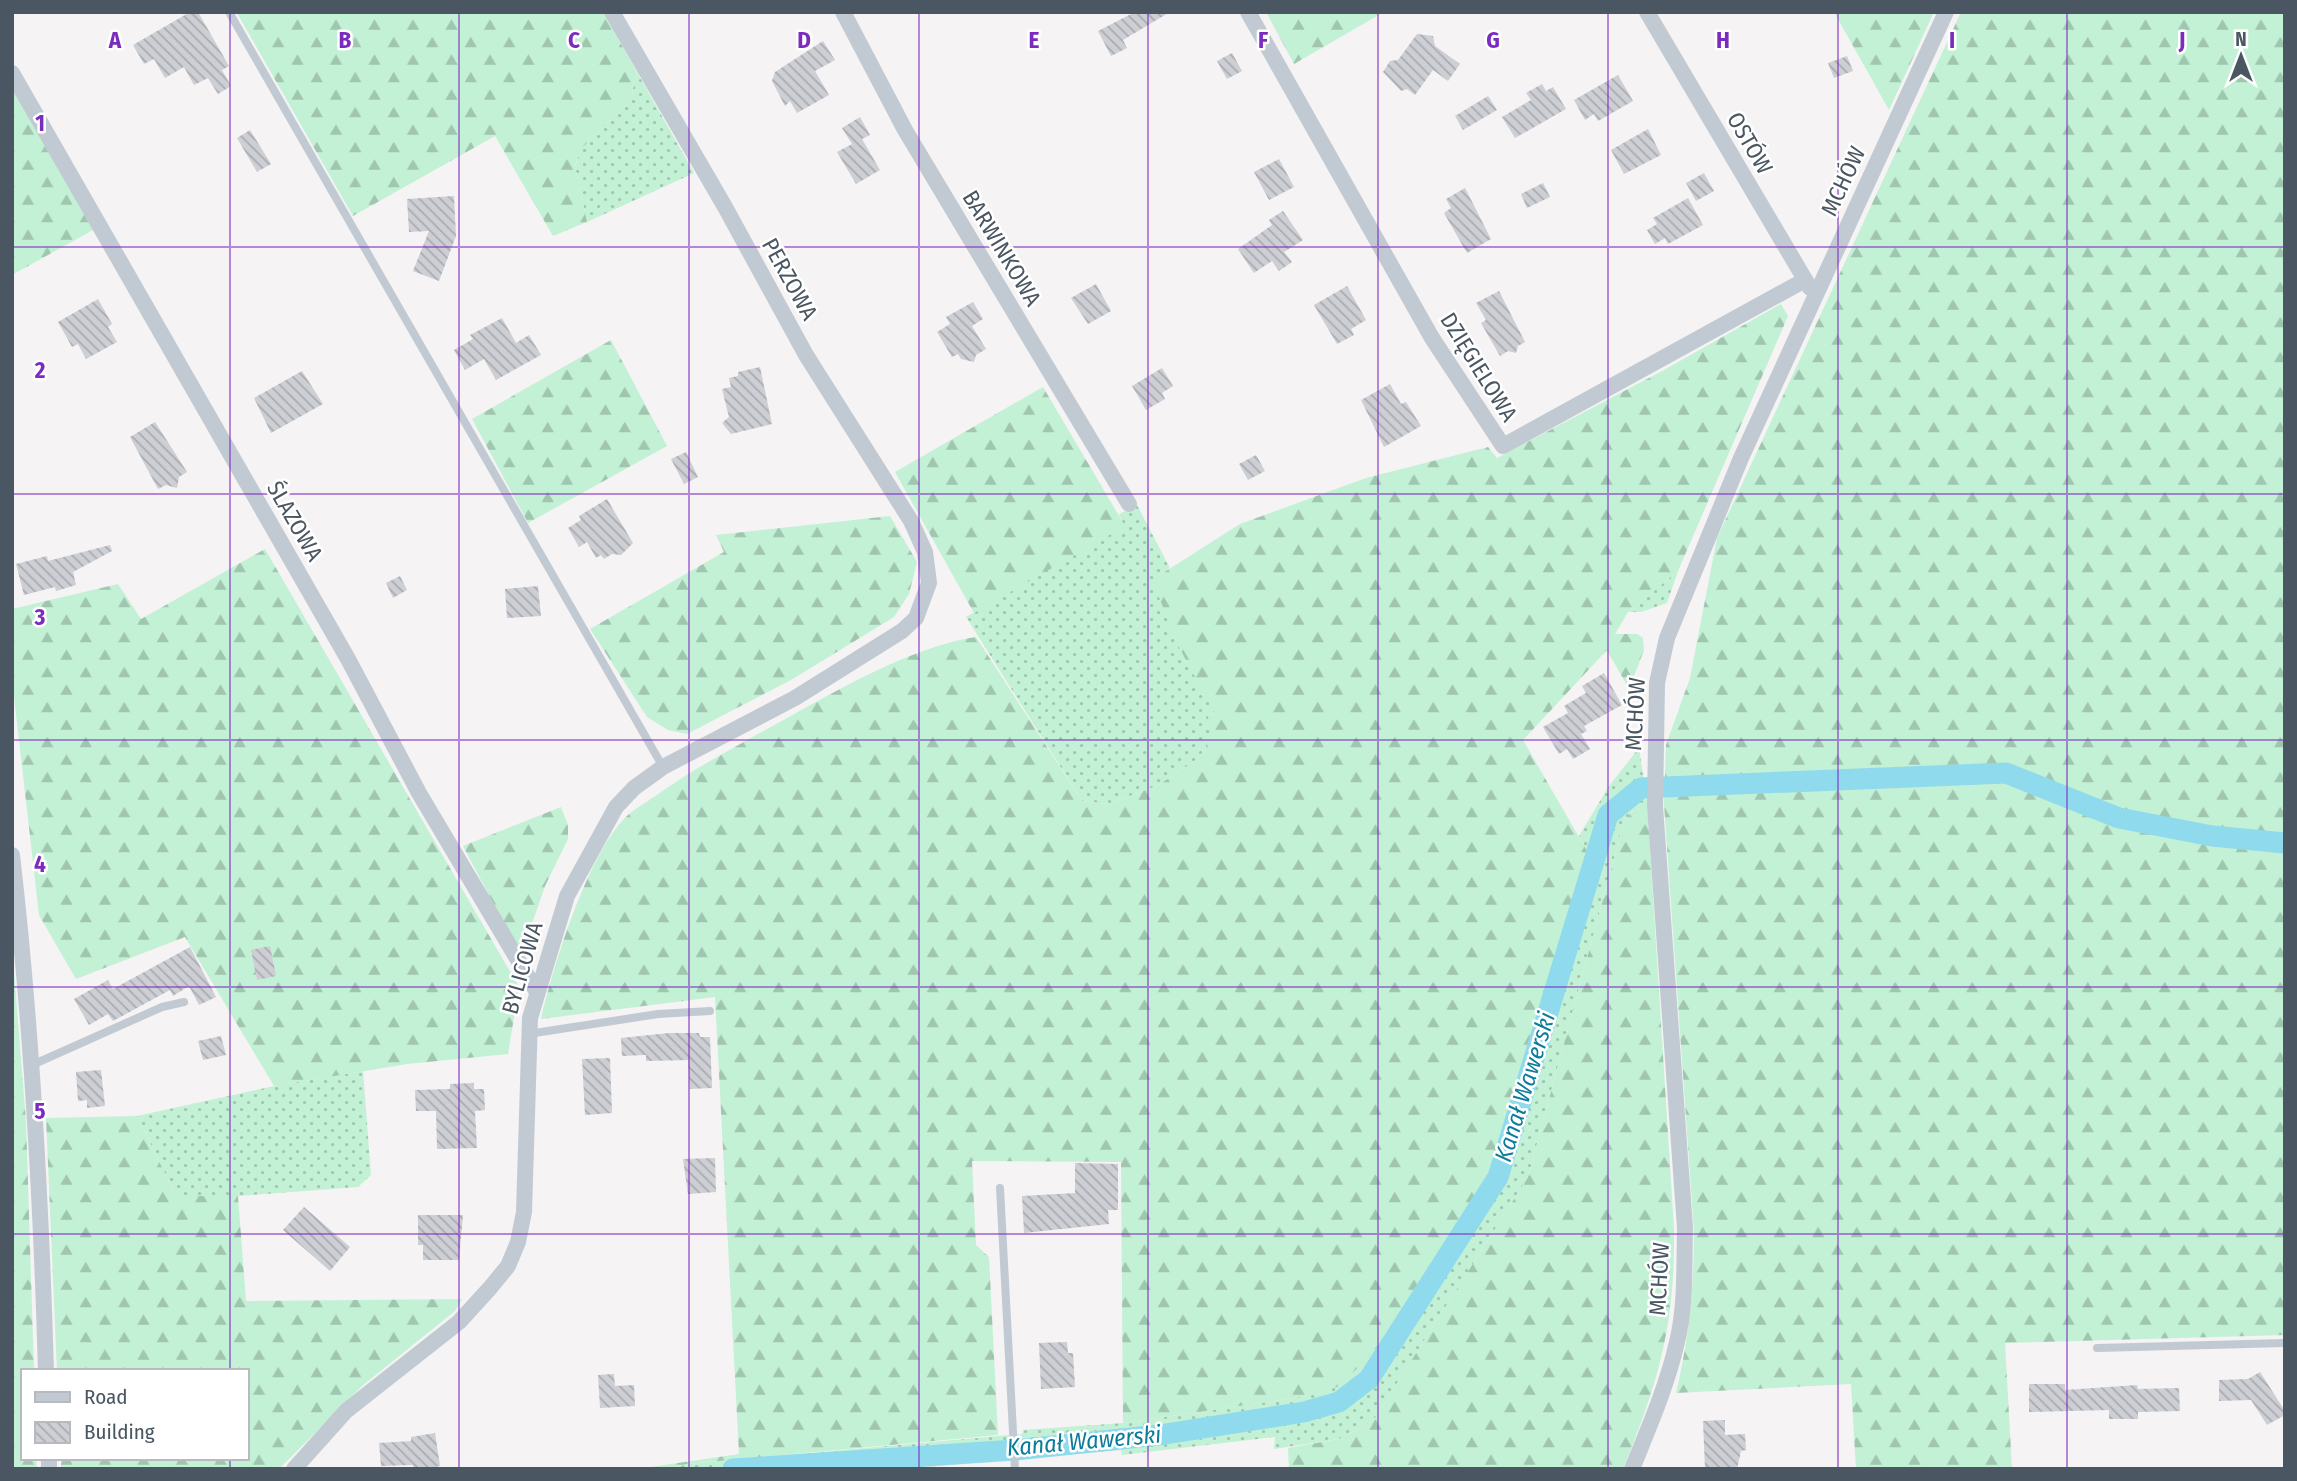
<svg xmlns="http://www.w3.org/2000/svg" width="2297" height="1481" font-family="'Fira Sans Condensed',sans-serif">
<style>
.grass{fill:url(#grass-dots)}
.forest{fill:url(#forest-firs)}
.lines{fill:none;stroke-linecap:round;stroke-linejoin:round}
.canal{stroke:#90daee;stroke-width:21}
.building{fill:url(#building-back-hatch)}
.lane{stroke:#c1cad2;stroke-width:8}
.street{stroke:#c1cad2;stroke-width:16}
.grid{fill:none;stroke:#7b2cbf;stroke-width:2;stroke-opacity:0.55}
.labels{text-anchor:middle;stroke-width:5;stroke-linejoin:round;paint-order:stroke}
.street-label{font-size:23px;fill:#4a5661;stroke:#fff}
.water-label{font-size:24px;font-style:italic;fill:#0c7c9b;stroke:#fff}
.grid-label{font-size:23px;text-anchor:middle;font-weight:bold;fill:#7b2cbf;stroke:#fff;stroke-width:5;stroke-linejoin:round;paint-order:stroke}
</style>
<defs>
<pattern id="grass-dots" width="8" height="8" patternUnits="userSpaceOnUse" patternTransform="scale(1.75)"><rect width="8" height="8" fill="#c3f1d5"/><path d="M2 2h.1M6 6h.1" fill="none" stroke="#a0c6b0" stroke-width="1.8" stroke-linecap="round"/></pattern>
<pattern id="forest-firs" width="22" height="20" patternUnits="userSpaceOnUse" patternTransform="scale(1.75)"><rect width="22" height="20" fill="#c3f1d5"/><path d="M5 1l3.5 6h-7zM16 11l3.5 6h-7z" fill="#a0c6b0"/></pattern>
<pattern id="building-back-hatch" width="6" height="6" patternUnits="userSpaceOnUse" patternTransform="scale(1.75)"><rect width="6" height="6" fill="#cdcfd5"/><path d="M-1 5l2 2M0 0l6 6M5-1l2 2" fill="none" stroke="#a8abb0"/></pattern>
</defs>
<rect width="100%" height="100%" fill="#f5f3f3"/>
<g class="grass">
<path d="M 637,72 L 694,173 L 587,222 L 575,167 L 581,149 L 630,101 Z"/>
<path d="M 1137,505 L 1170,568 L 1153,580 L 1180,649 L 1216,714 L 1208,715 L 1215,733 L 1198,759 L 1157,786 L 1108,804 L 1082,801 L 966,617 L 1124,526 L 1119,514 Z"/>
<path d="M 1678,571 L 1667,603 L 1641,612 L 1628,612 Z"/>
<path d="M 1639,748 L 1647,801 L 1635,806 L 1623,825 L 1528,1177 L 1373,1421 L 1339,1439 L 1274,1449 L 1275,1437 L 1122,1455 L 1121,1450 L 903,1469 L 670,1469 L 687,1464 L 1022,1434 L 1023,1430 L 1123,1423 L 1308,1396 L 1477,1200 L 1490,1171 L 1587,852 L 1579,836 L 1609,786 Z"/>
<path d="M 363,1071 L 371,1175 L 358,1187 L 238,1196 L 176,1196 L 137,1116 L 274,1086 Z"/>
</g>
<g class="forest">
<path d="M 603,12 L 637,72 L 630,101 L 581,149 L 575,166 L 587,222 L 553,236 L 495,136 L 353,216 L 237,13 Z"/>
<path d="M 1266,12 L 1384,12 L 1294,64 Z"/>
<path d="M 1834,12 L 1934,12 L 1889,110 Z"/>
<path d="M 1961,12 L 2285,12 L 2285,1335 L 2005,1343 L 2012,1469 L 1856,1469 L 1851,1384 L 1676,1393 C 1689,1339 1694,1288 1694,1232 L 1664,804 L 1666,745 L 1690,678 L 1717,538 Z"/>
<path d="M 12,88 L 93,230 L 12,275 Z"/>
<path d="M 1781,304 L 1788,316 L 1678,571 L 1628,612 L 1615,634 L 1637,634 L 1643,638 L 1644,650 L 1629,689 L 1607,650 L 1523,740 L 1587,851 L 1490,1171 L 1477,1200 L 1372,1353 L 1340,1386 L 1308,1396 L 1123,1423 L 1121,1162 L 972,1161 L 976,1245 L 989,1257 L 998,1435 L 687,1464 L 670,1469 L 637,1469 L 739,1454 L 715,997 L 541,1019 C 553,967 587,857 624,819 C 632,810 644,804 654,797 C 687,773 722,754 758,734 C 821,700 906,647 976,637 L 1082,801 L 1108,804 L 1157,786 L 1198,759 L 1215,733 L 1207,715 L 1215,714 L 1180,649 L 1152,580 L 1240,524 L 1366,478 L 1488,447 L 1497,458 L 1664,370 Z"/>
<path d="M 611,340 L 667,446 L 528,523 L 472,419 Z"/>
<path d="M 1043,387 L 1125,526 L 974,613 L 895,472 Z"/>
<path d="M 890,516 L 917,562 L 909,594 L 894,617 L 791,680 L 687,734 L 668,730 L 647,717 L 590,629 L 724,552 L 716,535 Z"/>
<path d="M 265,549 L 519,987 L 508,1054 L 407,1064 L 274,1086 L 185,937 L 76,979 L 39,915 L 12,679 L 12,609 L 118,584 L 141,619 Z"/>
<path d="M 1647,801 L 1674,1229 C 1675,1326 1659,1380 1623,1469 L 1289,1469 L 1288,1448 L 1339,1439 L 1373,1421 L 1528,1177 L 1623,825 L 1635,806 Z"/>
<path d="M 561,807 L 568,825 L 568,839 L 545,886 L 521,956 L 463,846 Z"/>
<path d="M 12,948 L 26,1121 L 34,1371 L 23,1371 L 23,1458 L 36,1458 L 37,1469 L 12,1469 Z"/>
<path d="M 137,1116 L 176,1196 L 238,1196 L 246,1301 L 462,1299 L 455,1311 L 362,1386 L 279,1469 L 61,1469 L 61,1458 L 247,1458 L 247,1371 L 57,1371 L 46,1118 Z"/>
</g>
<g class="lines">
<path class="canal" d="M 733,1469 L 1015,1450 L 1159,1435 L 1304,1412 L 1339,1402 L 1369,1379 L 1498,1177 L 1608,815 L 1641,788 L 2006,773 L 2119,818 L 2212,836 L 2285,843"/>
</g>
<g class="building">
<path d="M 190,12 L 198,12 L 229,66 L 222,70 L 231,86 L 218,94 L 208,78 L 194,85 L 184,67 L 165,78 L 154,59 L 144,64 L 133,45 Z"/>
<path d="M 1135,12 L 1170,12 L 1123,40 L 1127,48 L 1111,56 L 1098,31 Z"/>
<path d="M 1417,34 L 1433,36 L 1435,46 L 1460,64 L 1448,81 L 1433,70 L 1415,95 L 1407,89 L 1401,91 L 1383,72 L 1390,61 L 1398,60 Z"/>
<path d="M 823,41 L 835,60 L 815,71 L 829,95 L 797,113 L 790,101 L 785,106 L 772,81 L 775,72 Z"/>
<path d="M 1232,53 L 1242,71 L 1227,79 L 1217,61 Z"/>
<path d="M 1847,56 L 1853,71 L 1834,78 L 1828,63 Z"/>
<path d="M 1618,75 L 1633,101 L 1598,121 L 1594,114 L 1585,120 L 1574,100 Z"/>
<path d="M 1542,84 L 1546,91 L 1553,87 L 1566,109 L 1515,138 L 1502,117 L 1531,100 L 1526,93 Z"/>
<path d="M 1488,96 L 1497,110 L 1463,130 L 1455,116 Z"/>
<path d="M 860,117 L 870,135 L 862,139 L 880,170 L 856,184 L 837,152 L 852,144 L 842,128 Z"/>
<path d="M 1648,129 L 1661,155 L 1624,174 L 1611,150 Z"/>
<path d="M 250,130 L 271,164 L 257,172 L 237,138 Z"/>
<path d="M 1279,159 L 1294,187 L 1269,200 L 1254,172 Z"/>
<path d="M 1704,173 L 1714,191 L 1696,201 L 1686,183 Z"/>
<path d="M 1543,183 L 1550,197 L 1527,208 L 1521,194 Z"/>
<path d="M 1465,188 L 1491,239 L 1467,253 L 1444,213 L 1451,208 L 1446,199 Z"/>
<path d="M 454,196 L 456,236 L 439,281 L 413,271 L 429,231 L 409,232 L 407,199 Z"/>
<path d="M 1688,198 L 1703,225 L 1668,244 L 1665,238 L 1655,244 L 1647,230 L 1657,224 L 1653,218 Z"/>
<path d="M 1283,211 L 1303,240 L 1284,252 L 1292,262 L 1279,271 L 1272,261 L 1254,273 L 1238,249 L 1272,225 L 1269,220 Z"/>
<path d="M 1096,284 L 1111,311 L 1088,324 L 1071,298 Z"/>
<path d="M 1347,286 L 1366,320 L 1351,329 L 1354,335 L 1337,344 L 1314,305 Z"/>
<path d="M 1499,291 L 1525,342 L 1518,346 L 1516,353 L 1508,351 L 1500,356 L 1481,323 L 1486,320 L 1476,303 Z"/>
<path d="M 98,299 L 112,324 L 108,327 L 117,342 L 86,359 L 78,344 L 72,347 L 58,322 Z"/>
<path d="M 973,302 L 983,319 L 972,326 L 986,349 L 976,355 L 974,362 L 961,359 L 958,354 L 952,357 L 937,332 L 950,324 L 946,317 Z"/>
<path d="M 502,318 L 516,343 L 529,335 L 541,355 L 496,380 L 484,359 L 465,370 L 454,350 L 473,339 L 470,335 Z"/>
<path d="M 760,367 L 772,424 L 731,434 L 722,423 L 729,417 L 722,389 L 731,387 L 729,378 L 738,376 L 738,372 Z"/>
<path d="M 1162,368 L 1173,386 L 1162,393 L 1165,399 L 1146,410 L 1132,386 Z"/>
<path d="M 302,371 L 323,404 L 271,433 L 254,398 Z"/>
<path d="M 1390,384 L 1401,404 L 1406,402 L 1421,426 L 1384,447 L 1361,400 Z"/>
<path d="M 155,422 L 187,472 L 179,477 L 177,488 L 166,485 L 158,489 L 130,437 Z"/>
<path d="M 686,452 L 698,477 L 684,484 L 671,459 Z"/>
<path d="M 1256,455 L 1265,471 L 1248,480 L 1239,464 Z"/>
<path d="M 607,499 L 633,543 L 621,555 L 612,554 L 604,559 L 601,555 L 596,558 L 587,542 L 579,547 L 568,528 L 581,520 L 579,516 Z"/>
<path d="M 110,545 L 112,551 L 73,572 L 76,585 L 56,591 L 55,587 L 24,595 L 16,564 L 47,556 L 48,561 Z"/>
<path d="M 400,576 L 407,590 L 393,598 L 386,583 Z"/>
<path d="M 538,586 L 541,616 L 507,618 L 505,589 Z"/>
<path d="M 1604,673 L 1622,705 L 1584,726 L 1587,731 L 1581,734 L 1590,749 L 1573,759 L 1567,749 L 1559,754 L 1543,727 L 1568,713 L 1564,706 L 1586,693 L 1582,686 Z"/>
<path d="M 270,946 L 276,976 L 257,980 L 251,950 Z"/>
<path d="M 190,947 L 216,997 L 199,1005 L 189,986 L 173,996 L 170,990 L 113,1021 L 108,1014 L 89,1025 L 74,999 L 108,980 L 113,989 Z"/>
<path d="M 669,1033 L 699,1033 L 700,1037 L 710,1037 L 712,1088 L 690,1089 L 688,1060 L 646,1061 L 646,1055 L 622,1056 L 621,1038 Z"/>
<path d="M 221,1036 L 226,1055 L 203,1060 L 198,1041 Z"/>
<path d="M 610,1058 L 612,1113 L 585,1115 L 582,1059 Z"/>
<path d="M 101,1070 L 105,1106 L 87,1108 L 87,1100 L 78,1101 L 76,1072 Z"/>
<path d="M 474,1083 L 474,1089 L 484,1089 L 485,1110 L 475,1111 L 477,1148 L 437,1149 L 436,1111 L 416,1111 L 415,1090 L 450,1089 L 450,1084 Z"/>
<path d="M 715,1158 L 716,1192 L 688,1194 L 683,1159 Z"/>
<path d="M 1075,1163 L 1118,1164 L 1118,1210 L 1108,1210 L 1109,1224 L 1024,1233 L 1022,1196 L 1075,1193 Z"/>
<path d="M 304,1207 L 350,1247 L 330,1271 L 283,1230 Z"/>
<path d="M 418,1215 L 463,1215 L 459,1260 L 423,1260 L 423,1245 L 418,1245 Z"/>
<path d="M 1067,1342 L 1068,1353 L 1073,1353 L 1075,1387 L 1041,1389 L 1039,1343 Z"/>
<path d="M 2260,1372 L 2285,1411 L 2285,1415 L 2267,1425 L 2251,1400 L 2219,1401 L 2219,1380 L 2248,1379 Z"/>
<path d="M 614,1374 L 615,1386 L 634,1385 L 635,1406 L 600,1408 L 598,1375 Z"/>
<path d="M 2029,1384 L 2065,1384 L 2065,1390 L 2137,1385 L 2138,1389 L 2179,1388 L 2180,1411 L 2138,1412 L 2138,1419 L 2109,1419 L 2109,1410 L 2029,1412 Z"/>
<path d="M 1725,1420 L 1725,1435 L 1745,1434 L 1746,1450 L 1741,1451 L 1737,1469 L 1705,1469 L 1703,1421 Z"/>
<path d="M 435,1433 L 440,1466 L 425,1469 L 414,1469 L 413,1465 L 381,1466 L 379,1443 L 411,1441 L 411,1437 Z"/>
</g>
<g class="lines">
<g class="lane">
<path d="M 229,12 L 663,767"/>
<path d="M 528,1034 L 658,1014 L 710,1011"/>
<path d="M 32,1065 L 162,1007 L 184,1002"/>
<path d="M 1000,1188 L 1015,1469"/>
<path d="M 2097,1348 L 2285,1343"/>
</g>
<g class="street">
<path d="M 843,12 L 905,130 L 1129,504"/>
<path d="M 1248,12 L 1432,338 L 1503,446 L 1805,280"/>
<path d="M 1647,12 L 1810,288"/>
<path d="M 12,73 L 348,659 L 419,793 L 537,992"/>
<path d="M 12,855 C 32,1027 41,1198 46,1371"/>
<path d="M 49,1458 L 49,1469"/>
<path d="M 294,1469 L 346,1411 L 459,1322 L 490,1288 L 508,1266 L 518,1242 L 524,1212 L 530,1018 L 567,896 L 616,807 L 634,788 L 663,767 L 795,698 L 902,631 L 916,618 L 929,583 L 925,552 L 911,521 L 806,355 L 725,207 L 612,12"/>
<path d="M 1632,1469 C 1649,1427 1667,1386 1677,1342 C 1686,1305 1684,1266 1685,1228 L 1655,806 L 1657,683 L 1667,638 L 1741,458 L 1946,12"/>
</g>
</g>
<path class="grid" d="M 230,12 L 230,1371M 459,12 L 459,1469M 689,12 L 689,1469M 919,12 L 919,1469M 1148,12 L 1148,1469M 1378,12 L 1378,1469M 1608,12 L 1608,1469M 1838,12 L 1838,1469M 2067,12 L 2067,1469M 12,247 L 2285,247M 12,494 L 2285,494M 12,740 L 2285,740M 12,987 L 2285,987M 12,1234 L 2285,1234M 230,1458 L 230,1469"/>
<g class="labels">
<g class="street-label">
<text transform="translate(1750 143) rotate(60)" y="8">OSTÓW</text>
<text transform="translate(1843 181) rotate(-65)" y="8">MCHÓW</text>
<text transform="translate(1002 248) rotate(59)" y="8">BARWINKOWA</text>
<text transform="translate(790 279) rotate(61)" y="8">PERZOWA</text>
<text transform="translate(1479 367) rotate(58)" y="8">DZIĘGIELOWA</text>
<text transform="translate(295 521) rotate(60)" y="8">ŚLAZOWA</text>
<text transform="translate(1635 714) rotate(-87)" y="8">MCHÓW</text>
<text transform="translate(522 968) rotate(-74)" y="8">BYLICOWA</text>
<text transform="translate(1659 1279) rotate(-87)" y="8">MCHÓW</text>
</g>
<g class="water-label">
<text transform="translate(1525 1087) rotate(-73)" y="8">Kanał Wawerski</text>
<text transform="translate(1084 1441) rotate(-5)" y="8">Kanał Wawerski</text>
</g>
</g>
<g class="grid-label">
<text x="115" y="48">A</text>
<text x="345" y="48">B</text>
<text x="574" y="48">C</text>
<text x="804" y="48">D</text>
<text x="1034" y="48">E</text>
<text x="1263" y="48">F</text>
<text x="1493" y="48">G</text>
<text x="1723" y="48">H</text>
<text x="1952" y="48">I</text>
<text x="2182" y="48">J</text>
<text x="40" y="131">1</text>
<text x="40" y="378">2</text>
<text x="40" y="625">3</text>
<text x="40" y="872">4</text>
<text x="40" y="1119">5</text>
</g>
<rect width="2297" height="1481" fill="none" stroke="#4a5661" stroke-width="28"/>
<rect x="21" y="1369" width="228" height="91" fill="#ffffff" stroke="#b7bbc0" stroke-width="2"/>
<rect x="35" y="1392" width="35" height="10" fill="#c1cad2" stroke="#b7bbc0" stroke-width="2"/>
<text x="84" y="1404" font-size="21" fill="#4a5661">Road</text>
<rect x="35" y="1422" width="35" height="21" fill="url(#building-back-hatch)" stroke="#b7bbc0" stroke-width="2"/>
<text x="84" y="1439" font-size="21" fill="#4a5661">Building</text>
<g transform="translate(2241 56)" stroke="#ffffff" stroke-width="5" paint-order="stroke">
<path d="M0-5L12 26L0 18L-12 26Z" fill="#4a5661"/>
<text y="-10" font-size="19" font-weight="bold" text-anchor="middle" fill="#4a5661">N</text>
</g>
</svg>
